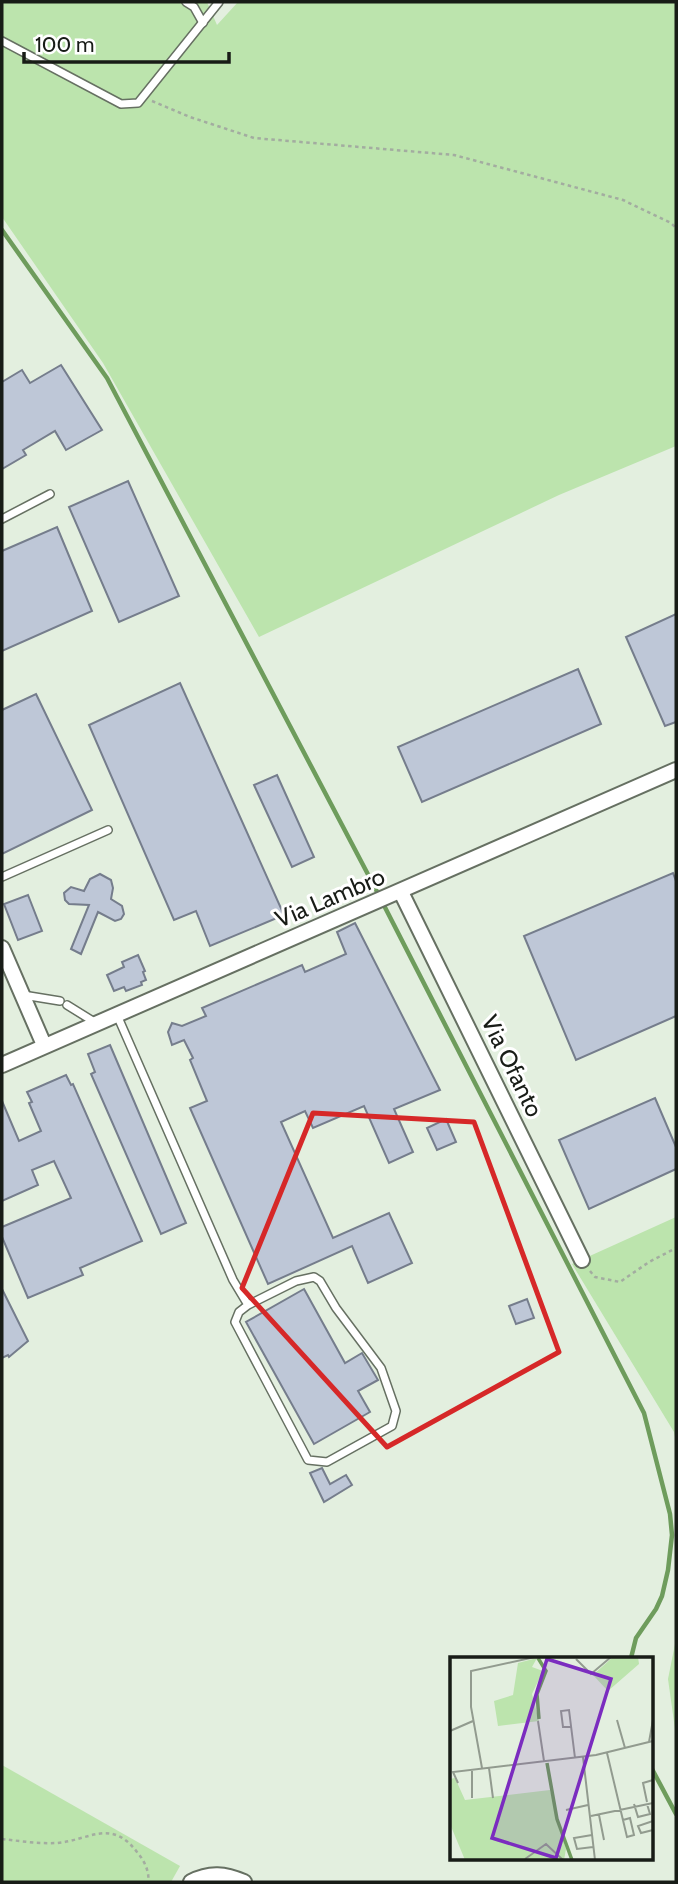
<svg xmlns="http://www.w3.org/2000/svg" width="678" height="1884" font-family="Cabin,sans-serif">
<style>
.green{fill:#bce4ad}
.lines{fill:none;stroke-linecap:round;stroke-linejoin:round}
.stream{stroke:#6e9c5c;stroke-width:4.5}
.building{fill:#bec7d7;stroke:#757d8c;stroke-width:2}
.lane-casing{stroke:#667062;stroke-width:10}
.street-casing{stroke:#667062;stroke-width:18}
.path{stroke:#a3aca0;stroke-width:2.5;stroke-dasharray:3.5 3.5;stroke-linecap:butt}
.lane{stroke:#fff;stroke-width:7}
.street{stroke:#fff;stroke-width:14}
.marked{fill:none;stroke:#d62828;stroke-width:5;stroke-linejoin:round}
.labels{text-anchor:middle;stroke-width:6;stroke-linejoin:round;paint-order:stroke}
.street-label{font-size:24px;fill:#181c17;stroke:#fff}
.inset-river{fill:none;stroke:#6e9c5c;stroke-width:3.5}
.inset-road{fill:none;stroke:#929b8f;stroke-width:2}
.view{fill:#7b2cbf;fill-opacity:0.15;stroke:#7b2cbf;stroke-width:3.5}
.inset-edge{fill:none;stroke:#181c17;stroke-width:3.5}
</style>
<rect width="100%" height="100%" fill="#e3efdf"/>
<g class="green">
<path d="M 2,2 L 207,2 L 217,25 L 238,2 L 676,2 L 676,446 L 559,495 L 259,637 L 103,363 L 2,217 Z"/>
<path d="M 676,1217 L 676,1442 L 674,1432 L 572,1264 Z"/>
<path d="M 676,1639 L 676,1736 L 668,1679 Z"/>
<path d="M 2,1765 L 180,1866 L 171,1882 L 2,1882 Z"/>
</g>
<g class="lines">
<g class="stream">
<path d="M 2,230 L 107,378 L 372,882 L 644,1413 L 670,1514 L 672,1535 L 668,1570 L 662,1596 L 656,1609 L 636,1638 L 631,1658"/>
<path d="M 652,1769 L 676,1814"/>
</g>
</g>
<g class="building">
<path d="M 61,365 L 102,430 L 66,450 L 55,431 L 23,450 L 26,455 L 2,469 L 2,382 L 22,370 L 30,383 Z"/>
<path d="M 128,481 L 179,596 L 119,622 L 69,507 Z"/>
<path d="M 57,527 L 92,611 L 2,651 L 2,551 Z"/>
<path d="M 676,614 L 676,722 L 665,726 L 626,637 Z"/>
<path d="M 578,669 L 601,724 L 422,802 L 398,747 Z"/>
<path d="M 180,683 L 284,915 L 210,946 L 196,911 L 174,920 L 89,725 Z"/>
<path d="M 36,694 L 92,810 L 2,854 L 2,710 Z"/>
<path d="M 277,775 L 314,857 L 292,867 L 254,785 Z"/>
<path d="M 673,873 L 676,881 L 676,1016 L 576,1060 L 524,936 Z"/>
<path d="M 100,874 L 111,880 L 113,888 L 111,899 L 122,906 L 124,914 L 121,919 L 115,921 L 98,912 L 81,954 L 71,949 L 89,905 L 69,904 L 65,900 L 64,893 L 71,887 L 84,891 L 90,879 Z"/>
<path d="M 28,895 L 42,931 L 18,940 L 4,904 Z"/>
<path d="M 355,923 L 440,1090 L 394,1109 L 413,1152 L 389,1163 L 364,1106 L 313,1128 L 305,1111 L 281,1122 L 333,1238 L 389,1213 L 412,1263 L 368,1283 L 352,1246 L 268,1284 L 190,1108 L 207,1101 L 190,1060 L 193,1058 L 184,1040 L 172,1045 L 168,1032 L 172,1023 L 182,1026 L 206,1016 L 202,1008 L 302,965 L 305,972 L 346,954 L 337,932 Z"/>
<path d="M 138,955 L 145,971 L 143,972 L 146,980 L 141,982 L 142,985 L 126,991 L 124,987 L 114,991 L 107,975 L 124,967 L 122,962 Z"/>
<path d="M 110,1045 L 186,1223 L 161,1234 L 91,1074 L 95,1072 L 88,1054 Z"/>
<path d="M 66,1075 L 71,1085 L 73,1084 L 142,1241 L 80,1268 L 83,1275 L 28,1298 L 2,1237 L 2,1227 L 71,1198 L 54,1161 L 32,1170 L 38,1185 L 2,1201 L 2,1101 L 19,1141 L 41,1131 L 29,1103 L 32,1102 L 27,1092 Z"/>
<path d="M 655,1098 L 676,1147 L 676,1169 L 589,1209 L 559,1140 Z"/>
<path d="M 446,1119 L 456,1142 L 437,1150 L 427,1128 Z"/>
<path d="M 2,1289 L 28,1341 L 9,1357 L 8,1355 L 2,1358 Z"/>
<path d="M 304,1289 L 345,1363 L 362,1353 L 378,1380 L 358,1391 L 370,1412 L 314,1444 L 246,1322 Z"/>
<path d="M 527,1299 L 534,1318 L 516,1324 L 509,1306 Z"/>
<path d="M 322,1468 L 330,1484 L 346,1475 L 352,1485 L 324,1502 L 310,1473 Z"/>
</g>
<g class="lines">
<g class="lane-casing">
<g id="lane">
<path d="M 186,2 L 194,7 L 203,23"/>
<path d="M 2,41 L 121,104 L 138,103 L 219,2"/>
<path d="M 2,519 L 50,494"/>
<path d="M 2,877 L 108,830"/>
<path d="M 23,995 L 60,1001"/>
<path d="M 67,1005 L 96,1023"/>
<path d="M 117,1015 L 233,1280 L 248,1305 L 239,1312 L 235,1322 L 308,1460 L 327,1462 L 392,1426 L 396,1411 L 381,1368 L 336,1308 L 320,1281 L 314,1277 L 296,1281 L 248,1305"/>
</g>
</g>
<g class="street-casing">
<g id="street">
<path d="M 401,892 L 582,1260"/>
<path d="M 2,948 L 44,1045"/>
<path d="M 2,1065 L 676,770"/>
<path d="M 191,1882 C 210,1872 225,1874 244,1882"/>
</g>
</g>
<g class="path">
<path d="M 152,101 L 190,117 L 254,138 L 454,155 L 623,200 L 671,223 L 676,228"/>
<path d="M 590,1271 L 595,1277 L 620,1282 L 649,1262 L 676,1248"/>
<path d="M 2,1839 C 20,1841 39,1844 57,1843 C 90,1840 111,1818 137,1852 C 144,1860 150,1872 148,1882"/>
</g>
<use href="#lane" class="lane"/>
<use href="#street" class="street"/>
</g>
<path class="marked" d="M 313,1113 L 474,1122 L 559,1352 L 387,1447 L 242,1288 Z"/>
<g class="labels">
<g class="street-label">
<text transform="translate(330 898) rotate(-23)" y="8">Via Lambro</text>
<text transform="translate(512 1066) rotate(64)" y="8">Via Ofanto</text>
</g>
</g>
<g transform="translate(450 1657)">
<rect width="203" height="203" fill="#e3efdf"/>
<path d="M 163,0 L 188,0 L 189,7 L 158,34 L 143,18 ZM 87,1 L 82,10 L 93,14 L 82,37 L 89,64 L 48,69 L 44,44 L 63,38 L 68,6 ZM 5,121 L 15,143 L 100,133 L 116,192 L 114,203 L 76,203 L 86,192 L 74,203 L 15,203 L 0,167 L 0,122 Z" fill="#bce4ad"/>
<path class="inset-river" d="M 88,1 L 96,14 L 87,37 L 89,62M 97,106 L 107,162 L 122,203"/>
<path class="inset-road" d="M 126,2 L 141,17 L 161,0M 167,63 L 175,91M 88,64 L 94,104M 121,70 L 113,70 L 111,54 L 119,53 L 125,101M 0,74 L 23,64M 199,85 L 203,63M 157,96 L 177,180 L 184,178 L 180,161 L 173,163M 133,100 L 145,203M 32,111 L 21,50 L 21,14 L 85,0M 39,111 L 43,141M 22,114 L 22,141M 8,126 L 3,115 L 146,98 L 203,84M 197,145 L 193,126 L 203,123M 184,147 L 188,160 L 200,157 L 197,147M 116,153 L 138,148M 149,158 L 154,183M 141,159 L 203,146M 203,164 L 188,169 L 191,176 L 203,173M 142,178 L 124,181 L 127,192 L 143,190M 75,202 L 96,187 L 113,203"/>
<path class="view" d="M 97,2 L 161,22 L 106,201 L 42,181 Z"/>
<rect width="203" height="203" class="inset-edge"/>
</g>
<rect width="678" height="1884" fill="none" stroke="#181c17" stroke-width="7"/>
<path d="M24 52v10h205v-10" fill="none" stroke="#181c17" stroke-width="3.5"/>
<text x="35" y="52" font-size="21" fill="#181c17" stroke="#ffffff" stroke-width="5" paint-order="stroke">100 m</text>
</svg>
